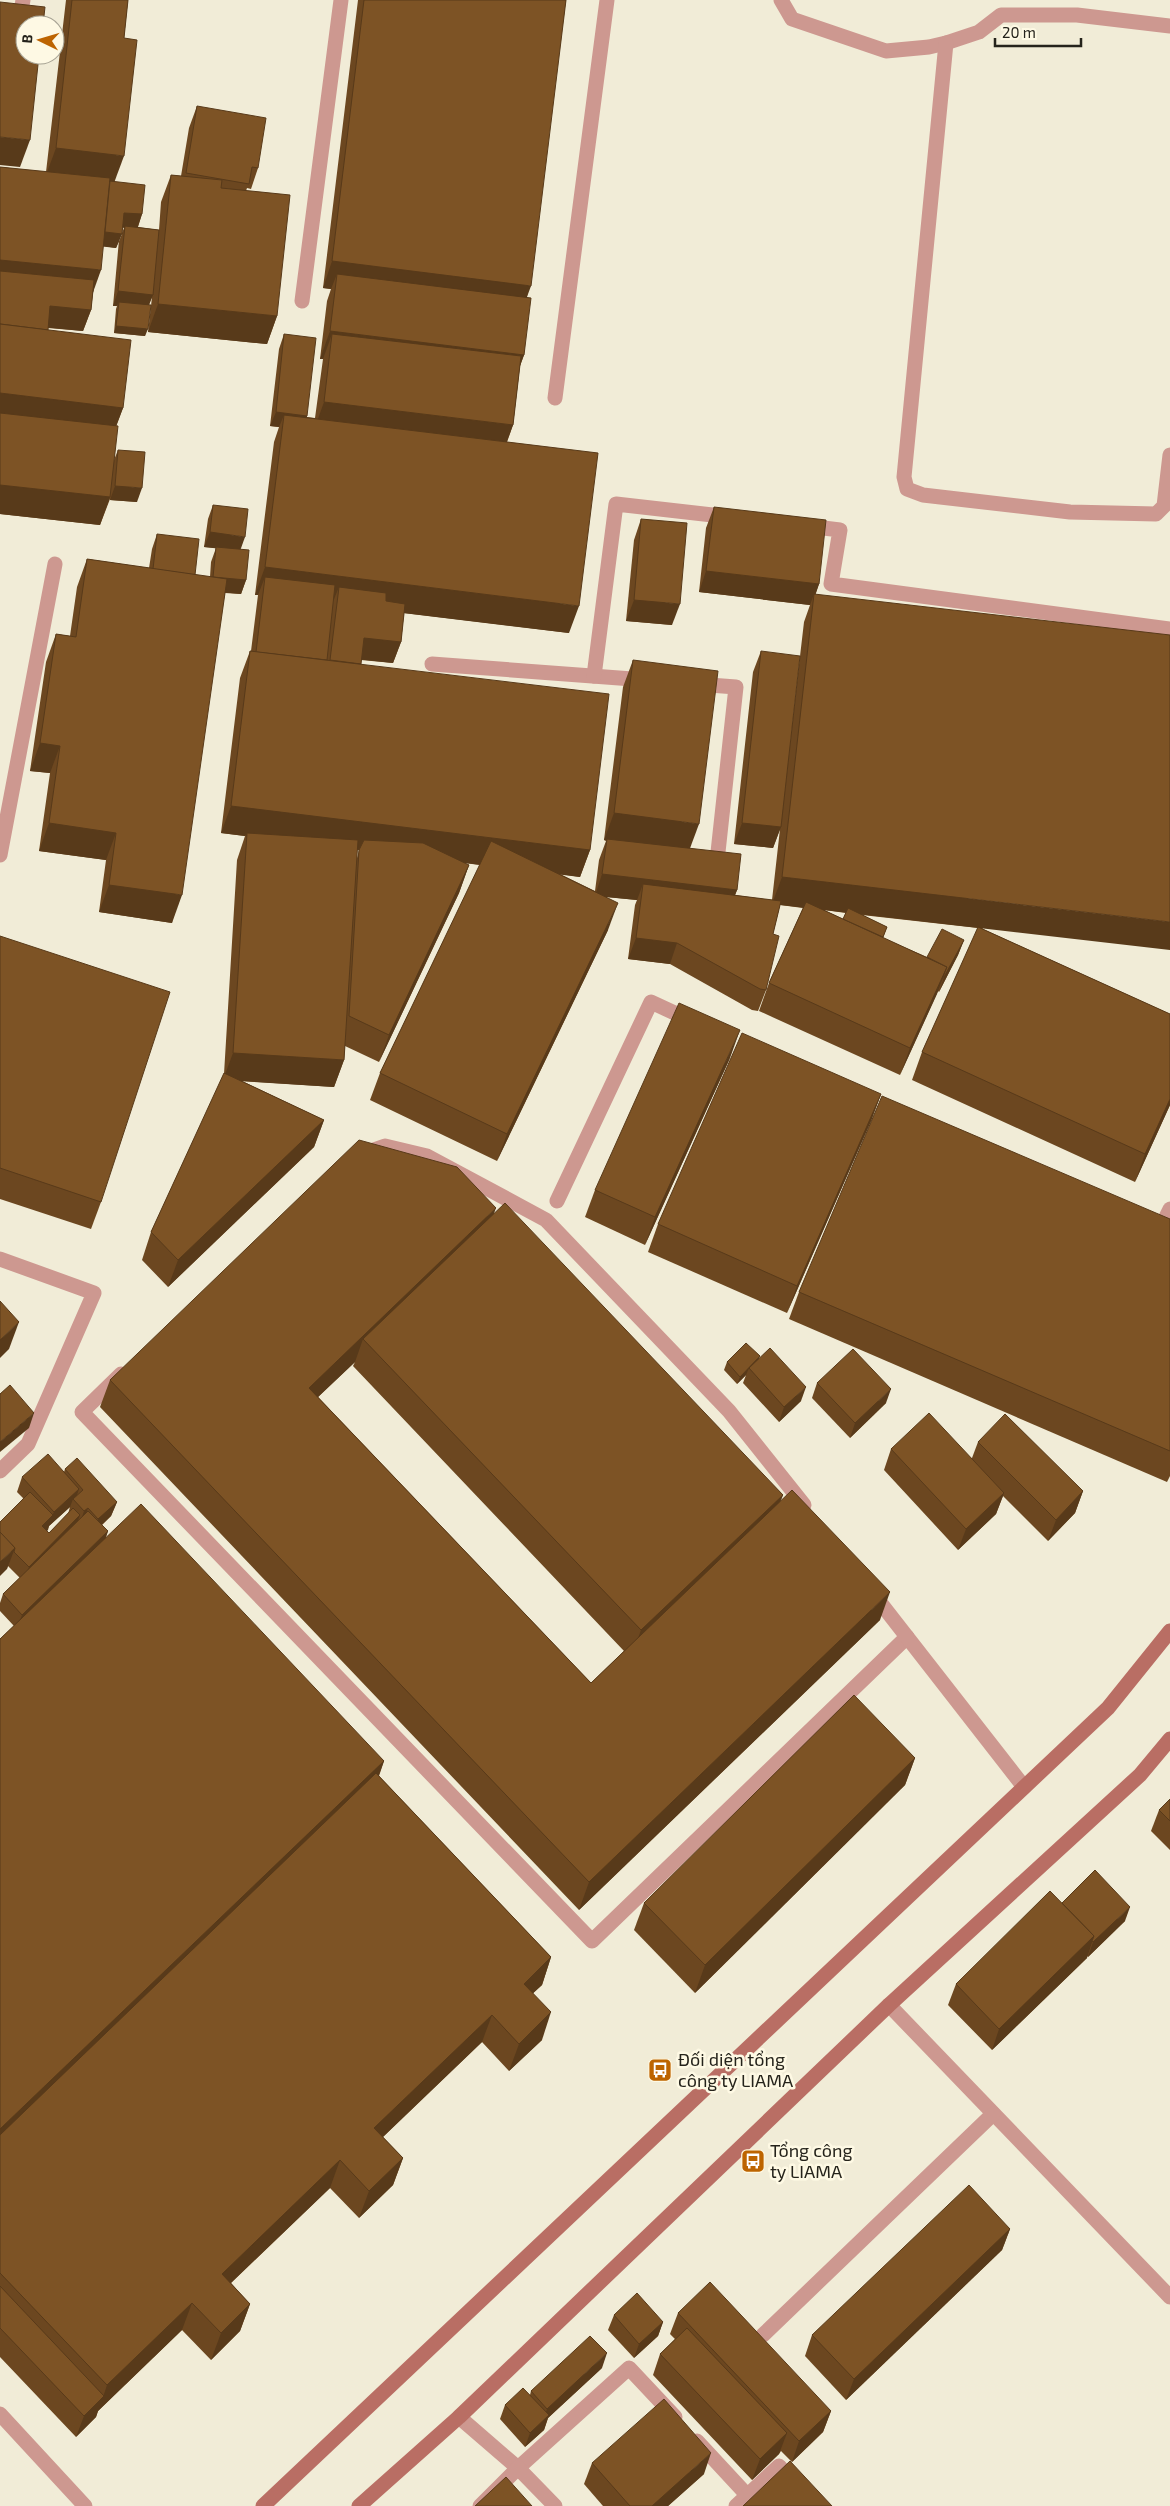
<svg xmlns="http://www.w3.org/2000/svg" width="1170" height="2506" font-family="'Exo 2',sans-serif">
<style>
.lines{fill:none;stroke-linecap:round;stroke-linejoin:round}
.lane{stroke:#cd9890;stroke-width:15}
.secondary{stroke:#b96e64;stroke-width:15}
.wall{fill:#6c4720;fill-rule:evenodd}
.shaded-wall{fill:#583a1a}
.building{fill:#7d5325;stroke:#583a1a}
.labels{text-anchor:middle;stroke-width:5;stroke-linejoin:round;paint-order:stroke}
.poi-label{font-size:18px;fill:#25231b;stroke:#fef9e4;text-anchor:start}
</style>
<rect width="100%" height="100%" fill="#f1ecd7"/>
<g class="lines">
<g class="lane">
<path d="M 781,0 L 792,19 L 886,51 L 929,47 L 946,43 L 979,32 L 1001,15 L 1077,15 L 1170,26"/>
<path d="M 0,14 L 20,17 L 23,0"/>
<path d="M 946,43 L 904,477 L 907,489 L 923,495 L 1070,512 L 1156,514 L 1164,506 L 1170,455"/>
<path d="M 302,301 L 341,0"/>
<path d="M 555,398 L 607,0"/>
<path d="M 807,526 L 840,530 L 831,584 L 1170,629"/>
<path d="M 432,664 L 646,680"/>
<path d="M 594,676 L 616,504 L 730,517"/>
<path d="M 696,684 L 736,687 L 718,852"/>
<path d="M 0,855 L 55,564"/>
<path d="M 365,1153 L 385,1146 L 427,1156 L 546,1220 L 729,1411 L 804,1505"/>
<path d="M 557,1201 L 651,1002 L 692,1021"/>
<path d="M 1159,1231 L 1170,1209"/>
<path d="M 0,1259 L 94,1293 L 28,1444 L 0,1471"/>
<path d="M 121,1374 L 82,1412 L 592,1941 L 907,1637"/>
<path d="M 872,1592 L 1024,1787"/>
<path d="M 889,2005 L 1170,2297"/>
<path d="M 763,2335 L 993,2114"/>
<path d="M 0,2414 L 85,2506"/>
<path d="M 459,2417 L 518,2468 L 629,2368 L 675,2417"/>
<path d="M 697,2441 L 747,2495"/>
<path d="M 480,2506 L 518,2468 L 555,2506"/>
<path d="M 736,2506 L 779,2466 L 815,2506"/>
</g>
<g class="secondary">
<path d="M 263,2506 L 1108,1708 L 1170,1631"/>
<path d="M 359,2506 L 459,2417 L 889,2005 L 1140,1775 L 1170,1739"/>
</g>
</g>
<g class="wall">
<path d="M 66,0 L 128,0 L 124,38 L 114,182 L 142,214 L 138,227 L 159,230 L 161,202 L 171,175 L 181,176 L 189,128 L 197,106 L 258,168 L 251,189 L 247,188 L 246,191 L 277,316 L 267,344 L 148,332 L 152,297 L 149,305 L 145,336 L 114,333 L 116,309 L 117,306 L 113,306 L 119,240 L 124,228 L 122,227 L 122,234 L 116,248 L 103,246 L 93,293 L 91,310 L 83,331 L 48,328 L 48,330 L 123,408 L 116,426 L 114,460 L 118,450 L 137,502 L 110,500 L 110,499 L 100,525 L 0,514 L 0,167 L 46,172 Z"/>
<path d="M 358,0 L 566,0 L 527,297 L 524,355 L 520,366 L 513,425 L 507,442 L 569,633 L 404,613 L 401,642 L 393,663 L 361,660 L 361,664 L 590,850 L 580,877 L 560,874 L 595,891 L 599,860 L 606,841 L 604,840 L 623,687 L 633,660 L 690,849 L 737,890 L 735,895 L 772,900 L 780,829 L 773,848 L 734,844 L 753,672 L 761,651 L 790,742 L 804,622 L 810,605 L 699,592 L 706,528 L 714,507 L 819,584 L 815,595 L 983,929 L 1170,1014 L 1170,1105 L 1135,1182 L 912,1080 L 922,1052 L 978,928 L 862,915 L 887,927 L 883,938 L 927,957 L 964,940 L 958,955 L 939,992 L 938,991 L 900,1075 L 759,1011 L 769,983 L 803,908 L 780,905 L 773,934 L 766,990 L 758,1011 L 752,1010 L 670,964 L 628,959 L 635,905 L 637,900 L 607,897 L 608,930 L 497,1161 L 370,1100 L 380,1073 L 480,865 L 464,863 L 469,865 L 459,893 L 379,1062 L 345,1046 L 344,1060 L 334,1087 L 242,1081 L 324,1120 L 314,1147 L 168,1287 L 142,1260 L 151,1232 L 224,1074 L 237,860 L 245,836 L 221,833 L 240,678 L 250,651 L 251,651 L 258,595 L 255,595 L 274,442 L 279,427 L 270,426 L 279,349 L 284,334 L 307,417 L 315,418 L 323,359 L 320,359 L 327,301 L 331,289 L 323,288 ZM 357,850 L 359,850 L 357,858 ZM 824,910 L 846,913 L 843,919 Z"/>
<path d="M 213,505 L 240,550 L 246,580 L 241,594 L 225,593 L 172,923 L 99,912 L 106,860 L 39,851 L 50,773 L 30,771 L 46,662 L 56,634 L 70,636 L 77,587 L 87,559 L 149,568 L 152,549 L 157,534 L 195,575 L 210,577 L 211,562 L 216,548 L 204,547 L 208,519 Z"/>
<path d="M 641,519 L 672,625 L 626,621 L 634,540 Z"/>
<path d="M 0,936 L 101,1202 L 91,1229 L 0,1199 Z"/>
<path d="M 730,1058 L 645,1245 L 585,1217 L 595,1190 Z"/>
<path d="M 881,1094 L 871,1121 L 787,1313 L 648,1252 L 658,1224 Z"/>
<path d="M 494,1213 L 783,1495 L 780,1501 L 880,1620 L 579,1910 L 100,1407 L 110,1380 ZM 355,1362 L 353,1366 L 624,1651 L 591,1683 L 318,1397 Z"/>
<path d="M 1170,1219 L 1170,1476 L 1167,1482 L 789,1319 L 799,1292 Z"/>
<path d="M 759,1359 L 801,1401 L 779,1422 L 743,1383 L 746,1375 L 737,1384 L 724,1370 L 727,1362 Z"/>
<path d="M 817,1383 L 886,1403 L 850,1438 L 812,1398 Z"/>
<path d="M 978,1442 L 1083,1491 L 1075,1513 L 1048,1541 L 1003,1496 L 996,1514 L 958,1550 L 884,1470 L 891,1449 L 972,1458 Z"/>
<path d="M 65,1469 L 117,1502 L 111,1516 L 102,1525 L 108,1531 L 106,1537 L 384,1761 L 379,1776 L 551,1957 L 542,1985 L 533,1993 L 542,2040 L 509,2071 L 482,2042 L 383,2137 L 403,2158 L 393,2185 L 359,2218 L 330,2188 L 231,2283 L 250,2304 L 240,2331 L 211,2360 L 182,2330 L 98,2411 L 96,2417 L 76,2437 L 0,2357 L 0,1639 L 14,1626 L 0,1611 L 0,1603 L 3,1594 L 20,1578 L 8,1566 L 7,1569 L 23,1498 L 17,1492 L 22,1477 L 64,1472 ZM 70,1507 L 68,1514 L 49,1533 L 47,1531 L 49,1526 Z"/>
<path d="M 915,1758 L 905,1785 L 695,1993 L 634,1930 L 644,1903 Z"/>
<path d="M 1170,1799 L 1170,1850 L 1151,1831 L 1159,1810 Z"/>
<path d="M 1062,1903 L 1125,1921 L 1088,1957 L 1087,1956 L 1087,1958 L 992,2050 L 948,2005 L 956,1984 Z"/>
<path d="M 1010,2229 L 1002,2250 L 846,2400 L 805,2356 L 812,2335 Z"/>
<path d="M 678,2313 L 831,2411 L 823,2432 L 792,2462 L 781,2451 L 779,2454 L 752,2480 L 653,2375 L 660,2354 L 675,2339 L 670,2334 Z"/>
<path d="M 614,2315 L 663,2322 L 658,2336 L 634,2358 L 608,2330 Z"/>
<path d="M 602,2368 L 548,2418 L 544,2430 L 525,2447 L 500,2419 L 505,2405 L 530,2395 L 531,2391 Z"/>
<path d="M 592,2463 L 704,2474 L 668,2506 L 603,2506 L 584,2484 Z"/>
</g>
<g class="shaded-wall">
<path d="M 0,137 L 30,140 L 20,167 L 0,165 Z"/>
<path d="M 56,148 L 124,156 L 114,183 L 46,175 Z"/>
<path d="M 124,213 L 142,214 L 137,229 L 119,227 Z"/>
<path d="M 104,232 L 122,234 L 116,248 L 98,246 Z"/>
<path d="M 0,260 L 101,270 L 91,298 L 0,288 Z"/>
<path d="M 332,261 L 531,286 L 521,313 L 337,274 L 331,289 L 323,288 Z"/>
<path d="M 118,291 L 153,295 L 147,309 L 119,302 L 117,306 L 113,306 Z"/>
<path d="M 158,304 L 277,316 L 267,344 L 148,332 Z"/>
<path d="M 50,306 L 91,310 L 83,331 L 42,327 Z"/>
<path d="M 116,326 L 148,329 L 145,336 L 114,333 Z"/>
<path d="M 330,331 L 524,355 L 514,382 L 332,334 L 323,359 L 320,359 Z"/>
<path d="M 0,393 L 123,408 L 113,435 L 0,421 Z"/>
<path d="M 324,402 L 513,425 L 503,452 L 314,430 Z"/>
<path d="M 276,412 L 307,416 L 302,430 L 284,415 L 279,427 L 270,426 Z"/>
<path d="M 0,485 L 110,497 L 100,525 L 0,514 Z"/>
<path d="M 115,486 L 142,488 L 137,502 L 110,500 Z"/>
<path d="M 210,532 L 245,537 L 240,551 L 204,547 Z"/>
<path d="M 265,567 L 579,606 L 569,633 L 337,605 L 339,587 L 332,604 L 265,577 L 258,595 L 255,595 Z"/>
<path d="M 706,571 L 819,584 L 814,599 L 814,594 L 810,605 L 699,592 Z"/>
<path d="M 213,577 L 246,580 L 241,594 L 208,591 Z"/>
<path d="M 634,600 L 680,604 L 672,625 L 626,621 Z"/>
<path d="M 364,638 L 401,642 L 393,663 L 356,659 Z"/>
<path d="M 40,743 L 60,746 L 50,773 L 30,771 Z"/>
<path d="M 231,806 L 590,850 L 580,877 L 246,836 L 247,833 L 245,836 L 221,833 Z"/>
<path d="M 614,813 L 699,824 L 689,851 L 604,840 Z"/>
<path d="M 49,823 L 116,833 L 106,860 L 39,851 Z"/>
<path d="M 742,823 L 781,827 L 773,848 L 734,844 Z"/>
<path d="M 469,865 L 459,893 L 379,1062 L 389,1035 Z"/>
<path d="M 602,874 L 737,890 L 729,911 L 643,884 L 637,900 L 595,896 Z"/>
<path d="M 782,877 L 1170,922 L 1170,950 L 772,904 Z"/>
<path d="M 109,885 L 182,895 L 172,923 L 99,912 Z"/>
<path d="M 618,903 L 608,930 L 497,1161 L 507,1134 Z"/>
<path d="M 636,938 L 677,943 L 670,964 L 628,959 Z"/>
<path d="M 964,940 L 958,955 L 939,992 L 944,977 Z"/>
<path d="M 947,967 L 937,994 L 900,1075 L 910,1048 Z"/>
<path d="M 740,1030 L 730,1058 L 645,1245 L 655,1217 Z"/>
<path d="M 233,1053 L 344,1060 L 334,1087 L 223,1080 Z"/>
<path d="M 881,1094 L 871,1121 L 787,1313 L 797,1286 Z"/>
<path d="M 1170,1099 L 1170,1105 L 1135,1182 L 1145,1154 Z"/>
<path d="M 324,1120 L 314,1147 L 168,1287 L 178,1260 Z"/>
<path d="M 496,1208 L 486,1235 L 363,1339 L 355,1362 L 299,1415 L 309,1388 Z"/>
<path d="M 19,1322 L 9,1349 L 0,1358 L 0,1340 Z"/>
<path d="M 760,1356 L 757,1364 L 749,1368 L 746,1375 L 737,1384 L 740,1377 Z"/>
<path d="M 806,1387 L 801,1401 L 779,1422 L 784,1407 Z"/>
<path d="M 891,1389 L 886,1403 L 850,1438 L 855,1423 Z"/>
<path d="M 34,1413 L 29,1428 L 0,1452 L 0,1442 Z"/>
<path d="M 79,1489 L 75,1501 L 73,1499 L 70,1507 L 49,1526 L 48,1530 L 37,1540 L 42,1526 L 52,1516 L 54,1512 Z"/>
<path d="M 1083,1491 L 1075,1513 L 1048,1541 L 1056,1520 Z"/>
<path d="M 1004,1493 L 996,1514 L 958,1550 L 966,1529 Z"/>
<path d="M 783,1495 L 773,1522 L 631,1658 L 641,1630 Z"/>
<path d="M 117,1502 L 111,1516 L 93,1533 L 98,1519 Z"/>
<path d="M 88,1508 L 83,1522 L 79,1526 L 84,1511 Z"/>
<path d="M 80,1515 L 75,1529 L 24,1581 L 29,1567 Z"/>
<path d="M 108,1531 L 103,1545 L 17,1629 L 22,1615 Z"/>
<path d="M 15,1548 L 7,1569 L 0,1576 L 0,1562 Z"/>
<path d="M 890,1592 L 880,1620 L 579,1910 L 589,1882 Z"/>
<path d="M 915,1758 L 905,1785 L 695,1993 L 705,1965 Z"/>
<path d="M 384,1761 L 374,1788 L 0,2147 L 0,2129 Z"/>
<path d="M 1130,1907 L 1125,1921 L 1088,1957 L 1093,1942 Z"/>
<path d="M 1094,1936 L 1087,1958 L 992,2050 L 999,2029 Z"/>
<path d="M 551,1957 L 542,1985 L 514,2011 L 524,1984 Z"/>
<path d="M 551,2012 L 542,2040 L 509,2071 L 519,2044 Z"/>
<path d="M 492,2015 L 482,2042 L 364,2155 L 374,2128 Z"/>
<path d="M 403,2158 L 393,2185 L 359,2218 L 369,2191 Z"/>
<path d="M 340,2160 L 330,2188 L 212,2301 L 222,2274 Z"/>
<path d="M 1010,2229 L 1002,2250 L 846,2400 L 854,2379 Z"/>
<path d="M 192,2303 L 182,2330 L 98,2411 L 96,2417 L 76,2437 L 84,2416 L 103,2397 L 107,2385 Z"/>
<path d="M 250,2304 L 240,2331 L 211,2360 L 221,2333 Z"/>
<path d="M 663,2322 L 658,2336 L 634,2358 L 639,2344 Z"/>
<path d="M 607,2353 L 602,2368 L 548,2418 L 544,2430 L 525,2447 L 530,2433 L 543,2421 L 547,2409 Z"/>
<path d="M 831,2411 L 823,2432 L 792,2462 L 799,2441 Z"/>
<path d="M 787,2433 L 779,2454 L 752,2480 L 760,2459 Z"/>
<path d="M 711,2453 L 704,2474 L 668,2506 L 652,2506 Z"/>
</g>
<g class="building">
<path d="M 72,0 L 128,0 L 124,38 L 137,40 L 124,156 L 56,148 Z"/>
<path d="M 364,0 L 566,0 L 531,286 L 332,261 Z"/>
<path d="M 0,2 L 45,7 L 43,25 L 25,25 L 25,55 L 39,55 L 30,140 L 0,137 Z"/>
<path d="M 197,106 L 266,118 L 258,168 L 252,167 L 249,184 L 186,173 Z"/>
<path d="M 0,167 L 110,178 L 101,270 L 0,260 Z"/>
<path d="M 171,175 L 222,180 L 221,188 L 290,195 L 277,316 L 158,304 Z"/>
<path d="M 110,181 L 145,185 L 142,214 L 124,213 L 122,234 L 105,232 Z"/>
<path d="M 125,226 L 159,230 L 153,295 L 118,291 Z"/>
<path d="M 0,271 L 94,280 L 91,310 L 50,306 L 48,330 L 0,324 Z"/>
<path d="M 337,274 L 531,298 L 524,355 L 330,331 Z"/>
<path d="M 119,302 L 151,305 L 148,329 L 116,326 Z"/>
<path d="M 0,324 L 131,340 L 123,408 L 0,393 Z"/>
<path d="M 284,334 L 316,338 L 307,416 L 276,412 Z"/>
<path d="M 332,334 L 521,356 L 513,425 L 324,402 Z"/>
<path d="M 0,413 L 118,426 L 110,497 L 0,485 Z"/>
<path d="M 284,415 L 598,453 L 579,606 L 265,567 Z"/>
<path d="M 118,450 L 145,452 L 142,488 L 115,486 Z"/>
<path d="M 213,505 L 248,509 L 245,537 L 210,532 Z"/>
<path d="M 714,507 L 826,520 L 819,584 L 706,571 Z"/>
<path d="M 641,519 L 687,523 L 680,604 L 634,600 Z"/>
<path d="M 157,534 L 199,539 L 195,575 L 153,569 Z"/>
<path d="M 216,547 L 249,550 L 246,580 L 213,577 Z"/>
<path d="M 87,559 L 227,579 L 182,895 L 109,885 L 116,833 L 49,823 L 60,746 L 40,743 L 56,634 L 76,637 Z"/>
<path d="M 265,577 L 335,585 L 327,660 L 256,652 Z"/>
<path d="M 339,587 L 386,593 L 386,601 L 405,604 L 401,642 L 364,638 L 361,664 L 330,660 Z"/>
<path d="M 814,594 L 1170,635 L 1170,922 L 782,877 Z"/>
<path d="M 250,651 L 609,694 L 590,850 L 231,806 Z"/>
<path d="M 761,651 L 800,656 L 781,827 L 742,823 Z"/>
<path d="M 633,660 L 718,671 L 699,824 L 614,813 Z"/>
<path d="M 247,833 L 358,840 L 344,1060 L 233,1053 Z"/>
<path d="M 607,839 L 741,854 L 737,890 L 602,874 Z"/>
<path d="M 364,840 L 423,843 L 469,865 L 389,1035 L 349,1016 L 359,850 Z"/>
<path d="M 491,841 L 618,903 L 507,1134 L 380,1073 Z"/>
<path d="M 643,884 L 781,901 L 773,934 L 779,936 L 766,990 L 760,989 L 677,943 L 636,938 Z"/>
<path d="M 806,902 L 947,967 L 910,1048 L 769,983 Z"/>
<path d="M 848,908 L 887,927 L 883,937 L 843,919 Z"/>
<path d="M 978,927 L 1170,1014 L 1170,1099 L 1145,1154 L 922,1052 Z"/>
<path d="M 942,929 L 964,940 L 944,977 L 943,977 L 947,967 L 927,957 Z"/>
<path d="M 0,936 L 170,992 L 101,1202 L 0,1168 Z"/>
<path d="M 679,1003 L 740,1030 L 655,1217 L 595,1190 Z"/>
<path d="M 742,1033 L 881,1094 L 797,1286 L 658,1224 Z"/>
<path d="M 224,1073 L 324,1120 L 178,1260 L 151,1232 Z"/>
<path d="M 882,1096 L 1170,1219 L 1170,1451 L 799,1292 Z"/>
<path d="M 359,1140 L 457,1167 L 496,1208 L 309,1388 L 591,1683 L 792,1490 L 890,1592 L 589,1882 L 110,1380 Z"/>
<path d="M 505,1203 L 783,1495 L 641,1630 L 363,1339 Z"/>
<path d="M 0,1301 L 19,1322 L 0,1340 Z"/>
<path d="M 746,1343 L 760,1356 L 740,1377 L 727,1362 Z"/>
<path d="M 770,1348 L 806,1387 L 784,1407 L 749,1368 Z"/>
<path d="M 853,1349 L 891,1389 L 855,1423 L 817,1383 Z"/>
<path d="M 10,1385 L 34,1413 L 0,1442 L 0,1394 Z"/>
<path d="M 929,1413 L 1004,1493 L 966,1529 L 891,1449 Z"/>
<path d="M 1005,1414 L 1083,1491 L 1056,1520 L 978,1442 Z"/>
<path d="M 48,1454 L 79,1489 L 54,1512 L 22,1477 Z"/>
<path d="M 77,1458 L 117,1502 L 98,1519 L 88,1508 L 84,1511 L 73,1499 L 83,1490 L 65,1469 Z"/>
<path d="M 30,1492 L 53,1515 L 42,1526 L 49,1533 L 73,1508 L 80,1515 L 29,1567 L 14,1552 L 15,1548 L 0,1532 L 0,1522 Z"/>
<path d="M 141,1504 L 384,1761 L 0,2129 L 0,1639 Z"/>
<path d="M 88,1511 L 108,1531 L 22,1615 L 3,1594 Z"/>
<path d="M 0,1532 L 15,1548 L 0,1562 Z"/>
<path d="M 854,1695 L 915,1758 L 705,1965 L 644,1903 Z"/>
<path d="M 376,1773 L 551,1957 L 524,1984 L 551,2012 L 519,2044 L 492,2015 L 374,2128 L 403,2158 L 369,2191 L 340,2160 L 222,2274 L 250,2304 L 221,2333 L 192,2303 L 107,2385 L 0,2273 L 0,2135 Z"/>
<path d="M 1170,1799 L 1170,1821 L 1159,1810 Z"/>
<path d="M 1095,1870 L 1130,1907 L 1093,1942 L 1092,1941 L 1094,1936 L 1062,1903 Z"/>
<path d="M 1050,1891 L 1094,1936 L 999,2029 L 956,1984 Z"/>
<path d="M 969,2185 L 1010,2229 L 854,2379 L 812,2335 Z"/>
<path d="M 710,2282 L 831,2411 L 799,2441 L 678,2313 Z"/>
<path d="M 0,2286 L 104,2396 L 84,2416 L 0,2328 Z"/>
<path d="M 637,2293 L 663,2322 L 639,2344 L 614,2315 Z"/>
<path d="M 687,2328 L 787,2433 L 760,2459 L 660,2354 Z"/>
<path d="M 590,2336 L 607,2353 L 547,2409 L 531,2391 Z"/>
<path d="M 523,2388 L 549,2415 L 530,2433 L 505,2405 Z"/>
<path d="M 664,2399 L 711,2453 L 652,2506 L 630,2506 L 592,2463 Z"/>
<path d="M 790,2461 L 832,2506 L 743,2506 Z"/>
<path d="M 506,2477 L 532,2506 L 475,2506 Z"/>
</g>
<defs>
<g id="bus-square" transform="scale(1.25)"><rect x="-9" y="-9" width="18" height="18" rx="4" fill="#bd6400" stroke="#fef9e4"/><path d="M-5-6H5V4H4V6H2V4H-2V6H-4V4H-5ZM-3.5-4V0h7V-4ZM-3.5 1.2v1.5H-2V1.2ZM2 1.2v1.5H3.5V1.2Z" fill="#fff"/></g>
</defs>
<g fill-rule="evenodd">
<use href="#bus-square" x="660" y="2070"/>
<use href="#bus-square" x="753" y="2161"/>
</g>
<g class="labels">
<g class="poi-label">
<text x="678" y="2066">Đối diện tổng<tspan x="678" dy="21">công ty LIAMA</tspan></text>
<text x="770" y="2157">Tổng công<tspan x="770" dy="21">ty LIAMA</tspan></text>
</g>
</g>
<g transform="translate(40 40) rotate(275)"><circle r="24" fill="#fef9e4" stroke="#a7a394"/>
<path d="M0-4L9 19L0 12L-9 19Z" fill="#bd6400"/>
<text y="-8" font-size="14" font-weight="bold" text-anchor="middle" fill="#25231b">B</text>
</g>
<path d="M995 38v8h86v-8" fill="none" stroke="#25231b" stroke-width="2.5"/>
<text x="1002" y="38" font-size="15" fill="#25231b" stroke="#fef9e4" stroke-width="4" paint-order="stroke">20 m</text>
</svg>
